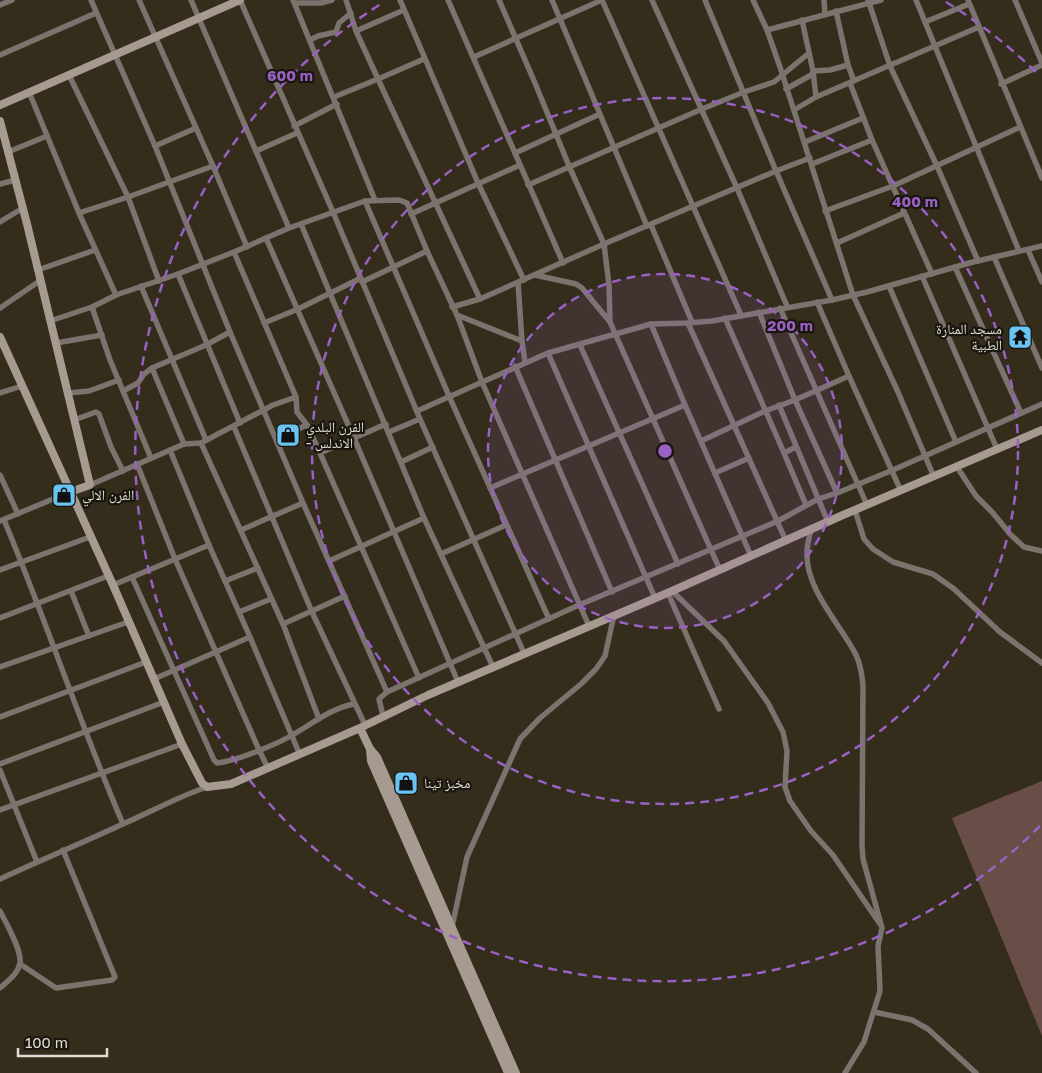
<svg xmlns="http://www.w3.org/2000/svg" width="1042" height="1073" font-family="'Golos Text','Noto Naskh Arabic',sans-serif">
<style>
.green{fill:#694d47}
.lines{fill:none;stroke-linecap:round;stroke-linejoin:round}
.street{stroke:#7b736d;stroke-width:5.5}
.secondary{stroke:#a79a90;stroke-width:8}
.ring{fill:none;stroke:#9a61c5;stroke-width:2.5;stroke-dasharray:9 6}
.labels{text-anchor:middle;stroke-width:4.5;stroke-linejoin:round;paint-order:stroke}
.poi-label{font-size:14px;fill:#e1dcd2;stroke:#19160e;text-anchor:start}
.centre{fill:#9a61c5;stroke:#19160e;stroke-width:2.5}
.ring-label{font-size:15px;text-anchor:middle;font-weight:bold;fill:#9a61c5;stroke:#19160e;stroke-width:4.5;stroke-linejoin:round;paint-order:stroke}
</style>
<rect width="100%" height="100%" fill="#342d1c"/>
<path class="green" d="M 1042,781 L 1042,1036 L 952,818 Z"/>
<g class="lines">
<g class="street">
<path d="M 91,0 L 155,146 L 230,332 L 303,503 L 387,692"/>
<path d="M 139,0 L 213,166 L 247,247"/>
<path d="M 191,0 L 289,228"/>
<path d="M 240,0 L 333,212 L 420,419 L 524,653"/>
<path d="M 293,0 L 375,200"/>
<path d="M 400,0 L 478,183 L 524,280"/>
<path d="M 448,0 L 563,263"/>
<path d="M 499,0 L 535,83 L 569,166 L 604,244 L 609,285 L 610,322 L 720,570"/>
<path d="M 552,0 L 647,226"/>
<path d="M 602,0 L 741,315"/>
<path d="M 652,0 L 737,188 L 787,306"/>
<path d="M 705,0 L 776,171 L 832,300"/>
<path d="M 753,0 L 767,30 L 780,67 L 853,295 L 898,392 L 934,477"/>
<path d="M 824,0 L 825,14"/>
<path d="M 868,0 L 890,66 L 937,166 L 978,261"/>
<path d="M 916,0 L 1019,251"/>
<path d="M 968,0 L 1042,178"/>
<path d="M 1015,0 L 1042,63"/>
<path d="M 295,3 L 321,3 L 332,0"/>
<path d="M 0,5 L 12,0"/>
<path d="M 836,11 L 848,65 L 854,81"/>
<path d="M 802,20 L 813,71 L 816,97"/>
<path d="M 925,22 L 969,4"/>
<path d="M 767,30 L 881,0"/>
<path d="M 356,31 L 404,10"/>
<path d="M 310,40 L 318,36 L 336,32 L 339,23 L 351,13"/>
<path d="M 0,55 L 96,13"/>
<path d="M 474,57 L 602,0"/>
<path d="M 424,59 L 378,79 L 480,299"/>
<path d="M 813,71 L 830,70 L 848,65"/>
<path d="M 69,75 L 128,197 L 159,281"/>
<path d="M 850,83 L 872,140 L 932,274"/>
<path d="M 1001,84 L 1042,65"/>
<path d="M 786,89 L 813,74"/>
<path d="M 29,92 L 79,213 L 116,295"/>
<path d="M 334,97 L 378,79 L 356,31 L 346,0"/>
<path d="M 794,110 L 816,97 L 979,27"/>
<path d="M 294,126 L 337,104"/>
<path d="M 805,142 L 863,118"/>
<path d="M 155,146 L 196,128"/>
<path d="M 256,151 L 297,133"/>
<path d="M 8,152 L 47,136"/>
<path d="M 515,153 L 600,114"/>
<path d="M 812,164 L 872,140"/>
<path d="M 0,184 L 15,180"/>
<path d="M 528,185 L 702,109 L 744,92 L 774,82 L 809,53"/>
<path d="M 365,201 L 449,396 L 549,619"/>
<path d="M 825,211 L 893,186 L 1020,127"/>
<path d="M 79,213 L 128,197 L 213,166"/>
<path d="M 411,214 L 520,165"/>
<path d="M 0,222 L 23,208"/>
<path d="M 301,224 L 424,518 L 493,667"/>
<path d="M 651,225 L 692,322"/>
<path d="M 266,238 L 354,438 L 458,682"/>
<path d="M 837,243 L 904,213"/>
<path d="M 1028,250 L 1042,282"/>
<path d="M 234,252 L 296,397 L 297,412 L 307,425 L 320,453 L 419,678"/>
<path d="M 994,257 L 1042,368"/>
<path d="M 955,267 L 1021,413"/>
<path d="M 38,270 L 95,250"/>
<path d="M 178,274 L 240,423"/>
<path d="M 535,275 L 576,284 L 582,288 L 610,322"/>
<path d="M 922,276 L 997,449"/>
<path d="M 362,282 L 427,251"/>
<path d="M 518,283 L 522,341 L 525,362"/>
<path d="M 141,286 L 206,440"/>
<path d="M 889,286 L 956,442"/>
<path d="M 817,302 L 849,376 L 901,491"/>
<path d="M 92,307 L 110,360 L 151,458"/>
<path d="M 452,307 L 480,299 L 604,244 L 776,171 L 810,158"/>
<path d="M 0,308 L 41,280"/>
<path d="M 780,308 L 867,505"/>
<path d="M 759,312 L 795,400 L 837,493 L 893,470 L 1042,404"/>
<path d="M 457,315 L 522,341"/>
<path d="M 725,318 L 784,453"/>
<path d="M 50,321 L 92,307 L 116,295 L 178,274 L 234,252 L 289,228 L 365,201 L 399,200 L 407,203 L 427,251 L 457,315 L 482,382 L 589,626"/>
<path d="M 264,323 L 298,309 L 359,279"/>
<path d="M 688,323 L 786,541"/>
<path d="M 651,324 L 685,405 L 751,556"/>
<path d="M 56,343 L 102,335"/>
<path d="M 580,345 L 678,564"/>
<path d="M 548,353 L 655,598"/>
<path d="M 515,366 L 612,592"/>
<path d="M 152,368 L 184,444"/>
<path d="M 123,391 L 138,383 L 144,374 L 152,368 L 206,345 L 230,332"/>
<path d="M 0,393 L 22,386"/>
<path d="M 68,393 L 89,391 L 119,380"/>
<path d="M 779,405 L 828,522"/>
<path d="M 417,411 L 548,353 L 651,324 L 688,323 L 712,321 L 832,300 L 867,292 L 973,262 L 1042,246"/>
<path d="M 74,420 L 96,412 L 99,414 L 111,447 L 123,471"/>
<path d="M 234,427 L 312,612 L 365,725"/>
<path d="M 389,432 L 420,419"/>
<path d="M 277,438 L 307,425"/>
<path d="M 701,441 L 765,411 L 795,400 L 849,376"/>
<path d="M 201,443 L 283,624 L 319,719"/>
<path d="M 796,447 L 784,453 L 806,505"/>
<path d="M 170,450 L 209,545 L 250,637 L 300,755"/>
<path d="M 320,453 L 386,424"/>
<path d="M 401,462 L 433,447"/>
<path d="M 137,464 L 175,559 L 259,750 L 268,768"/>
<path d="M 957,467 L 976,496 L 993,513 L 1010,534 L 1024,547 L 1042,551"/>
<path d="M 715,473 L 749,458"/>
<path d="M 0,475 L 18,514"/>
<path d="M 90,485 L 184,444 L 201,443 L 273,405 L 296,397"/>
<path d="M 490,488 L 685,405"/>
<path d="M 855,510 L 864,539 L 873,549 L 893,562 L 933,574 L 954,589 L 1000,632 L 1042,663"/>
<path d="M 4,520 C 46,620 80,724 123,824"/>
<path d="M 0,521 L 70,492"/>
<path d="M 241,530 L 303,503"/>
<path d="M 811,530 C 809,537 807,545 807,552 C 805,589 841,625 856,655 C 861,665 862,675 863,685 L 862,846 L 863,859 L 882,928 L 878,946 L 880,991 L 864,1042 L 845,1073"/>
<path d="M 441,554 L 506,525"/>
<path d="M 329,561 L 424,518"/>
<path d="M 0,570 L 90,537"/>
<path d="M 132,577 L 214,760 L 217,763 C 236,761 278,744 294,734 C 313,723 332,708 354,704"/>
<path d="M 225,581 L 258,568"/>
<path d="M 113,585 L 209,545"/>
<path d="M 71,591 L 89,636"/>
<path d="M 672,591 L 724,641 L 768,703 L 783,732 L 787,751 L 785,787 L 790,801 L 811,831 L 833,855 L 880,924"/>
<path d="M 668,593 L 719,709"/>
<path d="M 239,612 L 271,599"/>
<path d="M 0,618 L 108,576"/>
<path d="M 283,624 L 345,596"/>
<path d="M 0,667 L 128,622"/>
<path d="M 154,679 L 250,637"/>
<path d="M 383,716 L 379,699 L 387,692 L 579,605 L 778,521 L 818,499 L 837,493"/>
<path d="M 0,717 L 146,662"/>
<path d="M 0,764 L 164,702"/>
<path d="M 0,770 L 37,862"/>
<path d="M 0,810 L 182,744"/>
<path d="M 0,879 C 41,860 82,843 123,824 C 151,812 177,797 207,787"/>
<path d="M 0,911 C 6,923 22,950 20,963 C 18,974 8,981 0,988"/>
<path d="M 452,927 L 467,857 L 520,739 L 540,718 L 581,684 L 596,669 L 605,656 L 614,615"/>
<path d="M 20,964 L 56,988 L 112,980 L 115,977 L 63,850"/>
<path d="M 874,1012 L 912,1020 L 928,1029 L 976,1073"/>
</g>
<g class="secondary">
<path d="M 0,105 L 240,0"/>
<path d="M 0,121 L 27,224 L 90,485 L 70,492"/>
<path d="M 0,337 L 113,585 L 182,744 L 202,783 L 207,787 L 231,784 L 360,728 L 370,749 L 377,757 L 516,1073"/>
<path d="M 360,728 L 428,695 L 672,591 L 843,515 L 1042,430"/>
<path d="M 370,749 L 371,761 L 508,1073"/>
</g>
</g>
<circle cx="665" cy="451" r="177" fill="#9a61c5" fill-opacity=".12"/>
<g class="ring">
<circle cx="665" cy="451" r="177"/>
<circle cx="665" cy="451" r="353"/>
<path d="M1040 826A530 530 0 1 1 384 2M946 2A530 530 0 0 1 1040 76"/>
</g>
<defs>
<g id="temple-square" transform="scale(1.25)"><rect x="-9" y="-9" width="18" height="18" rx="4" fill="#6ac3f1" stroke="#19160e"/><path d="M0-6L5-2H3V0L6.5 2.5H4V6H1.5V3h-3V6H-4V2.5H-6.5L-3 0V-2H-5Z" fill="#111"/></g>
<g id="shop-square" transform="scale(1.25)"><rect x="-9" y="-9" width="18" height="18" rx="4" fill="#6ac3f1" stroke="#19160e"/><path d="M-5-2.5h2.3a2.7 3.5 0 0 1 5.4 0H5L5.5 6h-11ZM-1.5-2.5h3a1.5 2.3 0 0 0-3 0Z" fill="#111"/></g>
</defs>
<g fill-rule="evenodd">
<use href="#temple-square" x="1020" y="337"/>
<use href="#shop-square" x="288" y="435"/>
<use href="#shop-square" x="64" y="495"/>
<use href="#shop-square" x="406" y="783"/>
</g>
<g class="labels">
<g class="poi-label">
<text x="1002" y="334" text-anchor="end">مسجد المنارة<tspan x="1002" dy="16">الطبية</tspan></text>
<text x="306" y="432">الفرن البلدي<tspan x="306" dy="16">- الاندلس</tspan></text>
<text x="82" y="500">الفرن الالي</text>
<text x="424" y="788">مخبز تينا</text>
</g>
</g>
<circle cx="665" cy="451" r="8" class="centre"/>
<g class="ring-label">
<text x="290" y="81">600 m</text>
<text x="915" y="207">400 m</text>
<text x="790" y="331">200 m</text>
</g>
<path d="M18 1048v8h89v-8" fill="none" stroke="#e1dcd2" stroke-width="2.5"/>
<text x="25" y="1048" font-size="15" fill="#e1dcd2" stroke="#19160e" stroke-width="4" paint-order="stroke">100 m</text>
</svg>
